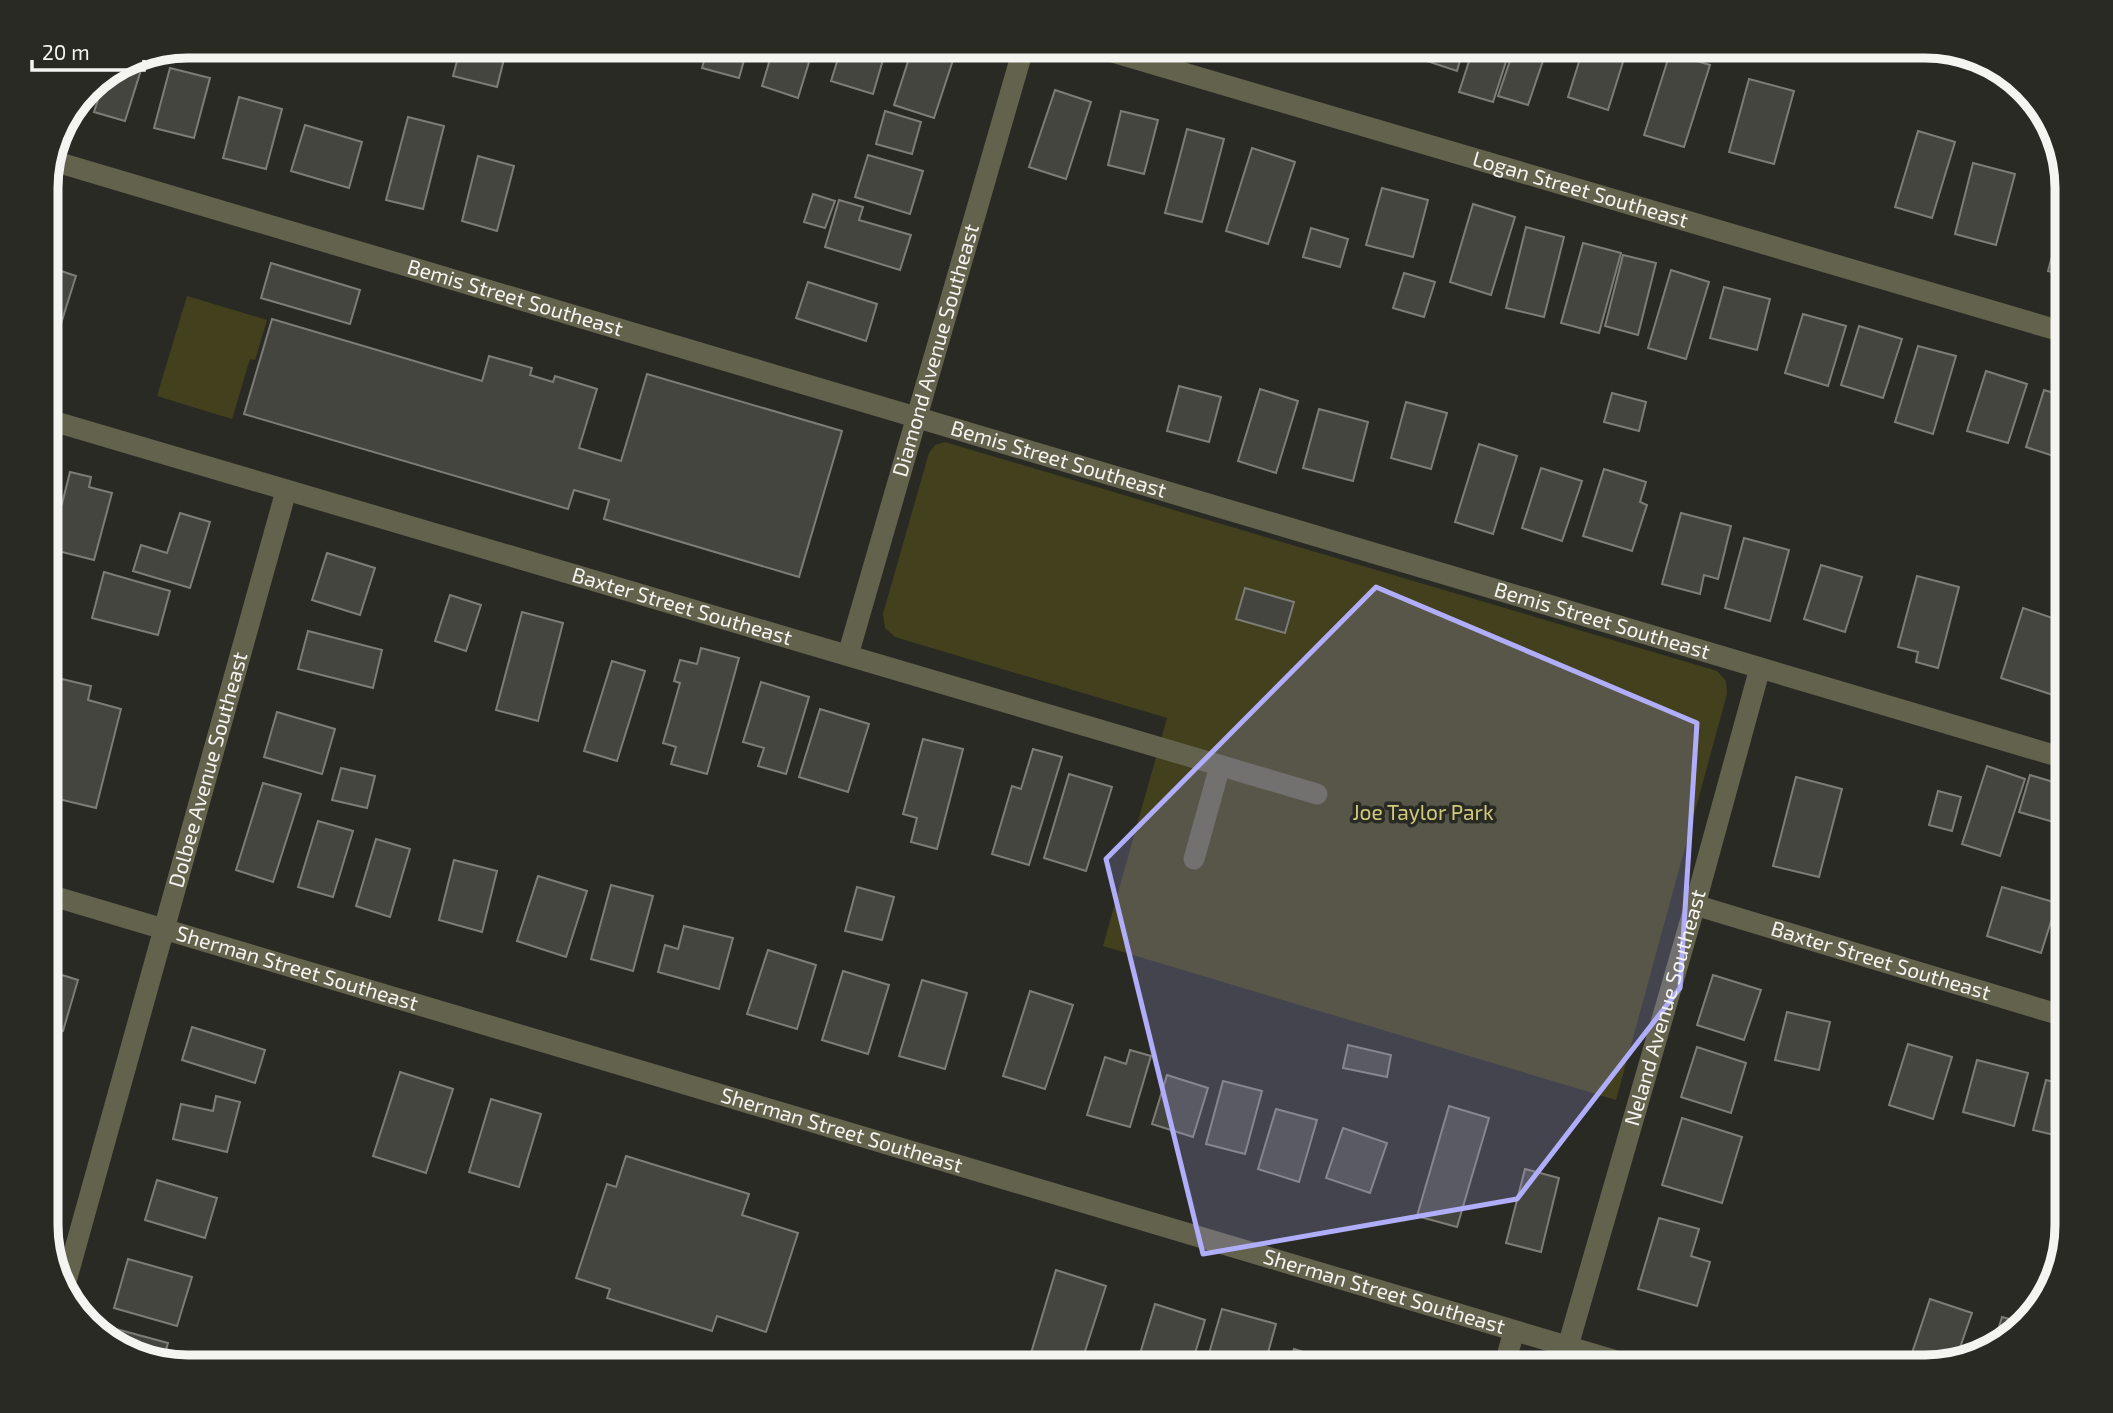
<svg xmlns="http://www.w3.org/2000/svg" width="2113" height="1413" font-family="'Exo 2',sans-serif">
<style>
.green{fill:#43401d}
.building{fill:#454540;stroke:#7d7c76;stroke-width:2}
.lines{fill:none;stroke-linecap:round;stroke-linejoin:round}
.street{stroke:#63624d;stroke-width:21}
.marked{fill:#b0aefa;fill-opacity:0.2;stroke:#b0aefa;stroke-width:5;stroke-linejoin:round}
.labels{text-anchor:middle;stroke-width:7;stroke-linejoin:round;paint-order:stroke}
.street-label{font-size:21px;fill:#f4f4f1;stroke:#2a2a25}
.park-label{font-size:21px;fill:#cfca7c;stroke:#2a2a25}
.rim{fill:none;stroke:#f4f4f1;stroke-width:9}
</style>
<rect width="100%" height="100%" fill="#2a2a25"/>
<g class="green">
<path d="M 187,296 L 267,320 L 255,360 L 250,359 L 232,419 L 157,396 Z"/>
<path d="M 945,442 L 1717,671 L 1726,681 L 1727,694 L 1616,1100 L 1103,946 L 1167,718 L 895,637 L 885,628 L 883,614 L 929,453 L 935,445 Z"/>
</g>
<g class="building">
<path d="M 461,46 L 507,47 L 497,87 L 453,76 Z"/>
<path d="M 708,46 L 748,46 L 739,78 L 702,68 Z"/>
<path d="M 774,46 L 814,46 L 798,98 L 762,86 Z"/>
<path d="M 842,46 L 887,46 L 873,94 L 831,81 Z"/>
<path d="M 913,46 L 954,57 L 934,118 L 894,105 Z"/>
<path d="M 1360,46 L 1402,46 L 1399,56 Z"/>
<path d="M 1415,46 L 1464,46 L 1457,71 L 1412,56 Z"/>
<path d="M 1474,46 L 1511,46 L 1493,102 L 1459,92 Z"/>
<path d="M 1515,46 L 1548,46 L 1528,105 L 1498,96 Z"/>
<path d="M 1584,46 L 1628,46 L 1608,110 L 1568,97 Z"/>
<path d="M 1670,53 L 1710,65 L 1684,147 L 1644,135 Z"/>
<path d="M 146,54 L 125,121 L 94,112 L 106,75 L 134,56 Z"/>
<path d="M 170,68 L 210,78 L 194,138 L 154,128 Z"/>
<path d="M 1749,79 L 1794,91 L 1774,164 L 1729,152 Z"/>
<path d="M 1055,90 L 1091,102 L 1066,179 L 1029,167 Z"/>
<path d="M 239,97 L 282,109 L 266,169 L 223,158 Z"/>
<path d="M 885,111 L 921,122 L 912,154 L 876,144 Z"/>
<path d="M 1121,111 L 1158,120 L 1144,174 L 1108,165 Z"/>
<path d="M 408,117 L 444,126 L 423,209 L 386,200 Z"/>
<path d="M 305,125 L 362,142 L 349,188 L 291,171 Z"/>
<path d="M 1187,129 L 1224,139 L 1202,222 L 1165,213 Z"/>
<path d="M 1918,131 L 1955,142 L 1932,218 L 1895,207 Z"/>
<path d="M 1252,148 L 1295,162 L 1268,244 L 1226,231 Z"/>
<path d="M 868,155 L 923,171 L 910,214 L 855,197 Z"/>
<path d="M 478,156 L 514,166 L 497,231 L 462,221 Z"/>
<path d="M 1973,163 L 2015,174 L 1996,245 L 1955,234 Z"/>
<path d="M 1382,188 L 1428,200 L 1413,257 L 1366,245 Z"/>
<path d="M 813,194 L 835,201 L 825,228 L 804,222 Z"/>
<path d="M 839,200 L 863,207 L 859,220 L 911,235 L 900,270 L 825,247 Z"/>
<path d="M 2067,201 L 2067,276 L 2048,271 Z"/>
<path d="M 1473,204 L 1515,217 L 1491,295 L 1450,282 Z"/>
<path d="M 1526,227 L 1564,237 L 1544,317 L 1506,308 Z"/>
<path d="M 1311,228 L 1348,239 L 1340,267 L 1303,257 Z"/>
<path d="M 1583,243 L 1621,253 L 1599,333 L 1561,323 Z"/>
<path d="M 1623,255 L 1656,263 L 1638,335 L 1605,326 Z"/>
<path d="M 271,263 L 360,290 L 350,324 L 261,298 Z"/>
<path d="M 46,266 L 76,276 L 53,349 L 46,347 Z"/>
<path d="M 1671,270 L 1709,282 L 1686,359 L 1648,348 Z"/>
<path d="M 1404,273 L 1435,282 L 1424,317 L 1393,308 Z"/>
<path d="M 808,282 L 877,304 L 866,341 L 796,318 Z"/>
<path d="M 1724,287 L 1770,299 L 1757,350 L 1710,338 Z"/>
<path d="M 1803,314 L 1846,326 L 1828,386 L 1785,373 Z"/>
<path d="M 272,319 L 482,381 L 489,356 L 532,368 L 530,375 L 553,382 L 555,376 L 597,389 L 579,448 L 621,461 L 647,374 L 842,431 L 799,577 L 604,519 L 609,500 L 574,490 L 568,509 L 244,414 Z"/>
<path d="M 1859,326 L 1902,339 L 1883,398 L 1841,385 Z"/>
<path d="M 1918,346 L 1956,356 L 1933,434 L 1895,422 Z"/>
<path d="M 1986,371 L 2027,384 L 2008,443 L 1967,431 Z"/>
<path d="M 1179,386 L 1221,397 L 1209,442 L 1167,431 Z"/>
<path d="M 1260,389 L 1298,401 L 1276,473 L 1238,461 Z"/>
<path d="M 2044,390 L 2067,397 L 2066,460 L 2026,447 Z"/>
<path d="M 1612,393 L 1646,402 L 1639,431 L 1604,422 Z"/>
<path d="M 1406,402 L 1447,413 L 1431,469 L 1391,458 Z"/>
<path d="M 1319,409 L 1368,422 L 1353,481 L 1303,468 Z"/>
<path d="M 1479,444 L 1517,456 L 1493,534 L 1455,522 Z"/>
<path d="M 1541,468 L 1582,481 L 1562,541 L 1522,528 Z"/>
<path d="M 1604,469 L 1646,482 L 1640,502 L 1647,505 L 1632,551 L 1583,536 Z"/>
<path d="M 70,472 L 91,477 L 89,487 L 112,493 L 94,560 L 46,548 L 46,524 L 52,501 L 62,504 Z"/>
<path d="M 180,513 L 210,522 L 190,588 L 133,571 L 141,545 L 167,553 Z"/>
<path d="M 1681,513 L 1731,526 L 1718,579 L 1704,575 L 1700,594 L 1662,584 Z"/>
<path d="M 1744,538 L 1789,550 L 1770,621 L 1725,608 Z"/>
<path d="M 327,553 L 375,568 L 360,615 L 312,600 Z"/>
<path d="M 1821,565 L 1862,577 L 1845,632 L 1804,619 Z"/>
<path d="M 104,572 L 170,591 L 158,635 L 92,618 Z"/>
<path d="M 1917,576 L 1959,587 L 1938,668 L 1916,662 L 1918,652 L 1898,647 Z"/>
<path d="M 1245,588 L 1294,602 L 1285,633 L 1236,619 Z"/>
<path d="M 450,595 L 481,605 L 466,651 L 435,641 Z"/>
<path d="M 2023,608 L 2067,623 L 2067,650 L 2053,695 L 2001,678 Z"/>
<path d="M 522,612 L 563,623 L 538,721 L 496,710 Z"/>
<path d="M 308,631 L 382,650 L 373,688 L 298,669 Z"/>
<path d="M 701,648 L 739,658 L 707,774 L 671,764 L 676,747 L 663,743 L 680,683 L 674,681 L 680,660 L 697,664 Z"/>
<path d="M 612,661 L 645,671 L 617,761 L 584,751 Z"/>
<path d="M 58,678 L 91,686 L 88,700 L 121,709 L 96,808 L 46,796 L 51,777 L 46,775 L 46,726 Z"/>
<path d="M 761,682 L 809,697 L 786,774 L 758,766 L 764,748 L 743,742 Z"/>
<path d="M 820,709 L 869,724 L 848,792 L 799,777 Z"/>
<path d="M 277,712 L 335,729 L 322,774 L 264,757 Z"/>
<path d="M 923,739 L 963,749 L 937,849 L 911,842 L 917,818 L 903,814 Z"/>
<path d="M 1033,749 L 1062,757 L 1029,865 L 992,854 L 1012,786 L 1021,789 Z"/>
<path d="M 1987,766 L 2025,779 L 2000,856 L 1962,844 Z"/>
<path d="M 341,768 L 375,776 L 367,808 L 332,800 Z"/>
<path d="M 1069,774 L 1112,787 L 1086,871 L 1044,858 Z"/>
<path d="M 2030,775 L 2067,786 L 2067,826 L 2019,812 Z"/>
<path d="M 1796,777 L 1842,789 L 1819,877 L 1773,866 Z"/>
<path d="M 263,783 L 301,794 L 273,882 L 236,870 Z"/>
<path d="M 1938,791 L 1961,797 L 1952,831 L 1929,825 Z"/>
<path d="M 318,821 L 353,831 L 333,897 L 298,887 Z"/>
<path d="M 376,839 L 410,849 L 390,917 L 356,906 Z"/>
<path d="M 454,860 L 497,871 L 482,932 L 439,920 Z"/>
<path d="M 538,876 L 587,891 L 566,957 L 517,941 Z"/>
<path d="M 611,885 L 653,896 L 633,971 L 591,959 Z"/>
<path d="M 857,887 L 894,897 L 882,940 L 845,931 Z"/>
<path d="M 2002,887 L 2057,903 L 2041,953 L 1987,936 Z"/>
<path d="M 684,926 L 733,938 L 719,989 L 658,972 L 665,945 L 678,949 Z"/>
<path d="M 768,950 L 816,965 L 797,1029 L 747,1014 Z"/>
<path d="M 46,970 L 78,980 L 63,1031 L 46,1026 Z"/>
<path d="M 843,971 L 889,985 L 868,1054 L 822,1040 Z"/>
<path d="M 1713,975 L 1761,990 L 1744,1040 L 1697,1025 Z"/>
<path d="M 922,980 L 967,993 L 945,1069 L 899,1056 Z"/>
<path d="M 1030,991 L 1073,1005 L 1045,1089 L 1003,1076 Z"/>
<path d="M 1787,1012 L 1830,1022 L 1819,1070 L 1775,1060 Z"/>
<path d="M 192,1027 L 265,1050 L 255,1083 L 182,1060 Z"/>
<path d="M 1908,1044 L 1952,1057 L 1933,1119 L 1889,1105 Z"/>
<path d="M 1348,1045 L 1391,1055 L 1387,1077 L 1343,1068 Z"/>
<path d="M 1697,1047 L 1746,1063 L 1731,1113 L 1681,1097 Z"/>
<path d="M 1130,1050 L 1151,1056 L 1130,1127 L 1087,1115 L 1105,1057 L 1126,1064 Z"/>
<path d="M 1977,1060 L 2028,1073 L 2014,1126 L 1963,1112 Z"/>
<path d="M 400,1072 L 453,1089 L 426,1173 L 373,1156 Z"/>
<path d="M 1167,1075 L 1208,1088 L 1193,1137 L 1152,1124 Z"/>
<path d="M 2046,1080 L 2067,1085 L 2067,1138 L 2033,1130 Z"/>
<path d="M 1223,1081 L 1262,1091 L 1245,1154 L 1206,1144 Z"/>
<path d="M 216,1096 L 240,1102 L 227,1152 L 173,1139 L 181,1104 L 213,1111 Z"/>
<path d="M 491,1099 L 541,1114 L 519,1187 L 469,1172 Z"/>
<path d="M 1449,1106 L 1489,1118 L 1457,1227 L 1417,1216 Z"/>
<path d="M 1276,1109 L 1317,1120 L 1299,1182 L 1258,1169 Z"/>
<path d="M 1682,1118 L 1742,1137 L 1722,1203 L 1662,1185 Z"/>
<path d="M 1343,1128 L 1387,1143 L 1370,1193 L 1326,1178 Z"/>
<path d="M 626,1156 L 749,1194 L 742,1215 L 798,1233 L 766,1332 L 717,1316 L 712,1331 L 607,1298 L 610,1289 L 576,1278 L 607,1184 L 616,1187 Z"/>
<path d="M 1525,1169 L 1559,1178 L 1541,1252 L 1506,1243 Z"/>
<path d="M 157,1180 L 217,1198 L 205,1238 L 145,1220 Z"/>
<path d="M 1659,1218 L 1699,1229 L 1691,1256 L 1710,1262 L 1697,1306 L 1638,1289 Z"/>
<path d="M 128,1259 L 192,1277 L 177,1326 L 114,1308 Z"/>
<path d="M 1056,1270 L 1106,1286 L 1080,1367 L 1031,1353 Z"/>
<path d="M 1930,1299 L 1972,1313 L 1956,1359 L 1931,1366 L 1910,1359 Z"/>
<path d="M 1155,1304 L 1205,1320 L 1191,1367 L 1136,1367 Z"/>
<path d="M 1222,1309 L 1276,1324 L 1264,1367 L 1205,1367 Z"/>
<path d="M 2002,1317 L 2024,1323 L 1996,1349 L 1992,1350 Z"/>
<path d="M 105,1326 L 168,1343 L 163,1360 L 108,1343 L 102,1337 Z"/>
<path d="M 1294,1349 L 1345,1365 L 1344,1367 L 1288,1367 Z"/>
</g>
<g class="lines">
<g class="street">
<path id="s1" d="M 1092,46 L 2067,333"/>
<path id="s2" d="M 50,160 L 2067,759"/>
<path id="s3" d="M 46,419 L 1317,794"/>
<path id="s4" d="M 848,655 L 1024,46"/>
<path d="M 1194,859 L 1220,766"/>
<path id="s5" d="M 46,894 L 1637,1367"/>
<path id="s6" d="M 1695,905 L 2067,1017"/>
<path id="s7" d="M 63,1292 L 286,491"/>
<path id="s8" d="M 1568,1346 L 1695,905 L 1760,668"/>
<path d="M 1504,1367 L 1514,1331"/>
</g>
</g>
<path class="marked" d="M 1376,587 L 1697,723 L 1680,988 L 1517,1199 L 1203,1254 L 1106,859 Z"/>
<g class="labels">
<g class="street-label">
<text dy="7" stroke="none"><textPath href="#s1" startOffset="509">Logan Street Southeast</textPath></text>
<text dy="7" stroke="none"><textPath href="#s2" startOffset="485">Bemis Street Southeast</textPath></text>
<text dy="7" stroke="none"><textPath href="#s4" startOffset="317">Diamond Avenue Southeast</textPath></text>
<text dy="7" stroke="none"><textPath href="#s2" startOffset="1052">Bemis Street Southeast</textPath></text>
<text dy="7" stroke="none"><textPath href="#s3" startOffset="663">Baxter Street Southeast</textPath></text>
<text dy="7" stroke="none"><textPath href="#s2" startOffset="1619">Bemis Street Southeast</textPath></text>
<text dy="7" stroke="none"><textPath href="#s7" startOffset="542">Dolbee Avenue Southeast</textPath></text>
<text dy="7" stroke="none"><textPath href="#s6" startOffset="194">Baxter Street Southeast</textPath></text>
<text dy="7" stroke="none"><textPath href="#s5" startOffset="262">Sherman Street Southeast</textPath></text>
<text dy="7" stroke="none"><textPath href="#s8" startOffset="352">Neland Avenue Southeast</textPath></text>
<text dy="7" stroke="none"><textPath href="#s5" startOffset="830">Sherman Street Southeast</textPath></text>
<text dy="7" stroke="none"><textPath href="#s5" startOffset="1396">Sherman Street Southeast</textPath></text>
</g>
<g class="park-label">
<text x="1423" y="820">Joe Taylor Park</text>
</g>
</g>
<path d="M0 0H2113V1413H0ZM188 58H1925A130 130 0 0 1 2055 188V1225A130 130 0 0 1 1925 1355H188A130 130 0 0 1 58 1225V188A130 130 0 0 1 188 58Z" fill="#2a2a25" fill-rule="evenodd"/>
<path class="rim" d="M188 58H1925A130 130 0 0 1 2055 188V1225A130 130 0 0 1 1925 1355H188A130 130 0 0 1 58 1225V188A130 130 0 0 1 188 58Z"/>
<path d="M32 60v10h112v-10" fill="none" stroke="#f4f4f1" stroke-width="3.5"/>
<text x="42" y="60" font-size="21" fill="#f4f4f1" stroke="#2a2a25" stroke-width="5" paint-order="stroke">20 m</text>
</svg>
